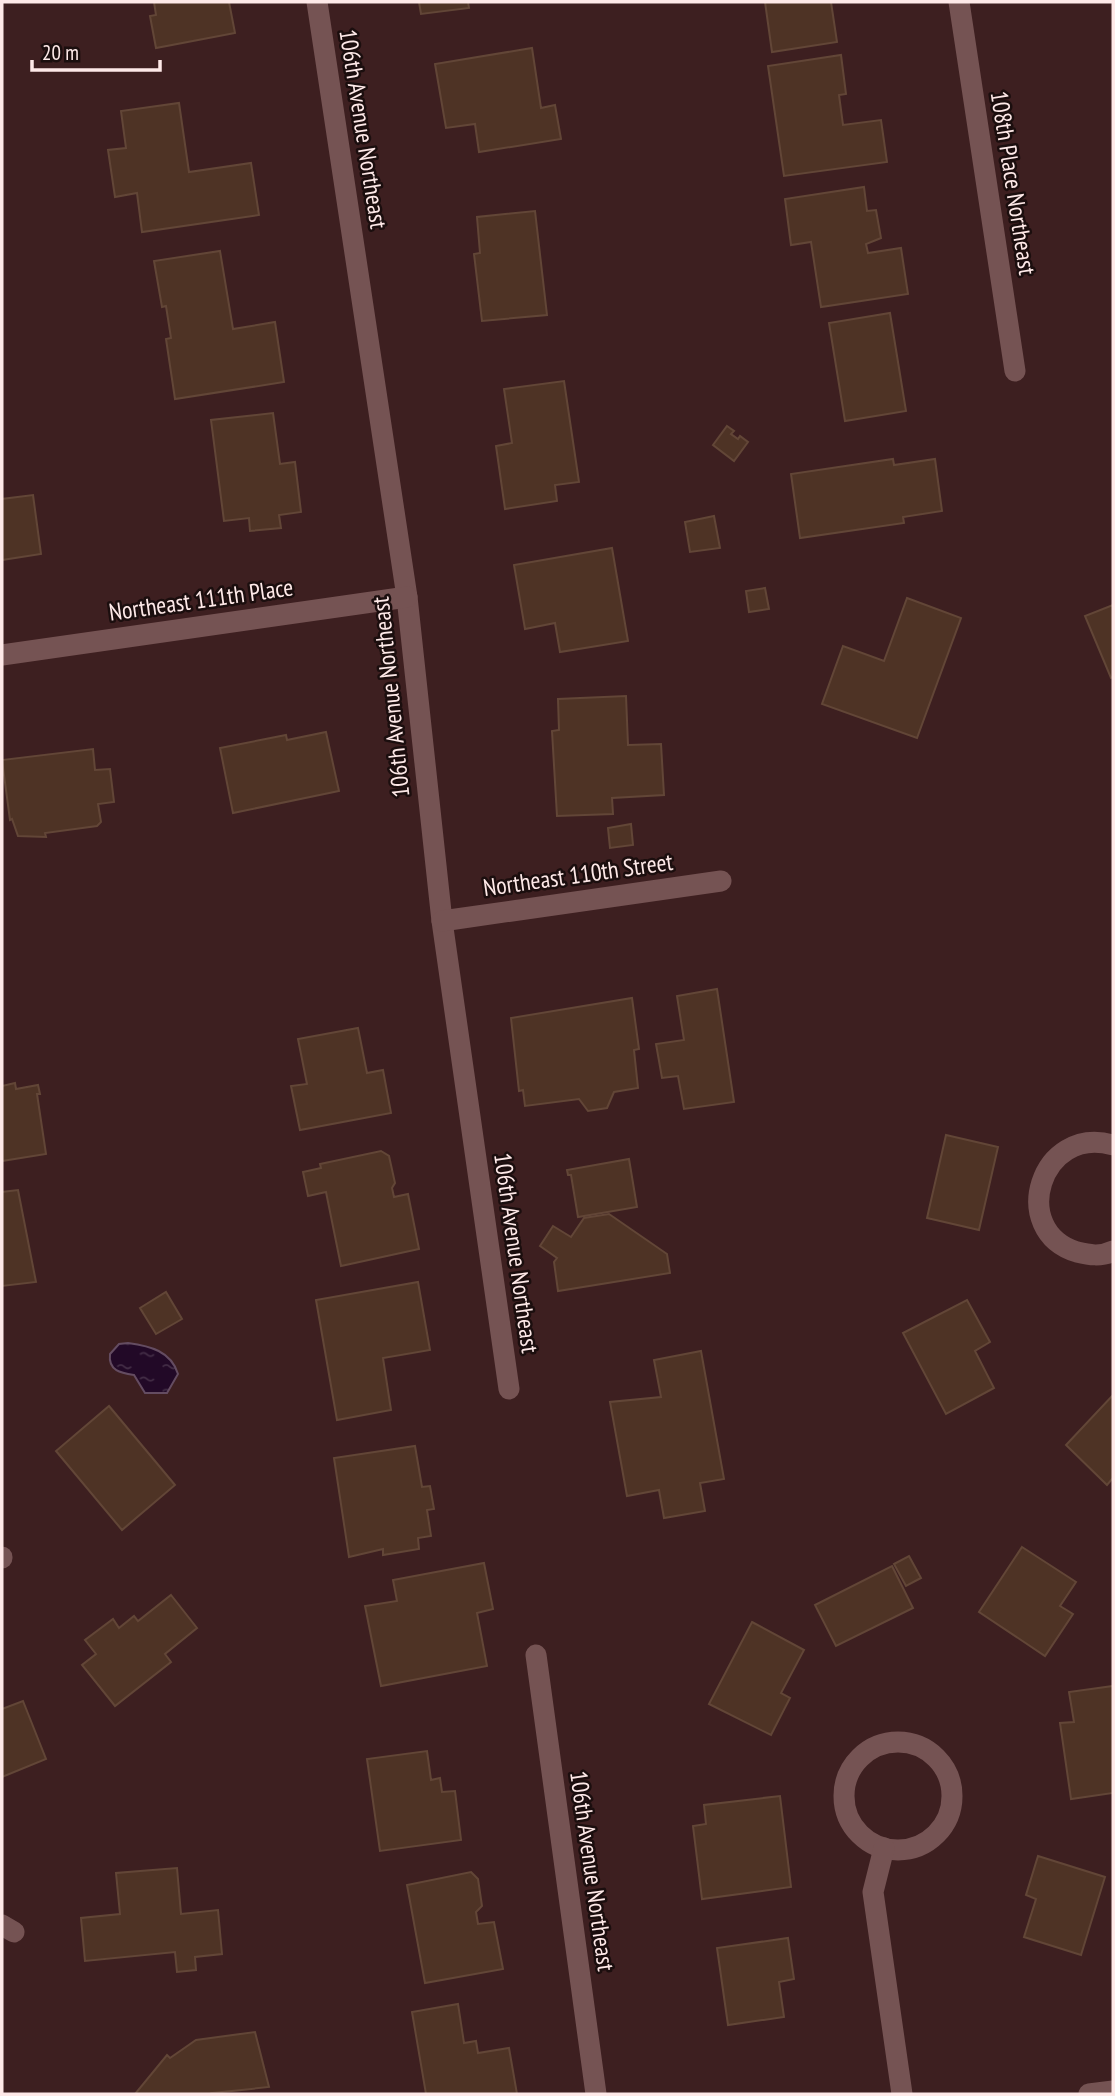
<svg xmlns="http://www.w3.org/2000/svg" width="1115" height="2096" font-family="'PT Sans Narrow',sans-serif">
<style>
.water{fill:url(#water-ripples);stroke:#644c61;stroke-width:2}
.building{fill:#4e3325;stroke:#624637;stroke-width:2}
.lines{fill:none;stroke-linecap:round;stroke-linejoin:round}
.lane{stroke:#755353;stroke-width:21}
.street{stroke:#755353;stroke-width:21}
.labels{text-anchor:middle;stroke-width:5;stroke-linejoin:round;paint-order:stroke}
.street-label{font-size:24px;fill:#fee9e8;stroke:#1b0e0e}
</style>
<defs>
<pattern id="water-ripples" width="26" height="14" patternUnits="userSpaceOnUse" patternTransform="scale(1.75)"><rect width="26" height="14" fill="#220927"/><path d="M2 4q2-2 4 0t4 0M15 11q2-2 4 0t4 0" fill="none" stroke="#432d46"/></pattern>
</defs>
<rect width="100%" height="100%" fill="#3d1f20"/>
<path class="water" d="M 128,1343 C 150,1346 171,1351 178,1374 L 167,1393 L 145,1393 L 134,1375 C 121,1373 108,1371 110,1354 L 119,1344 Z"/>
<g class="building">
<path d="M 154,2 L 229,2 L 235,33 L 156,48 L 150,16 L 156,15 Z"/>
<path d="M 419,2 L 468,2 L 469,8 L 421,14 Z"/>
<path d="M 765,2 L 831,2 L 837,42 L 772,52 Z"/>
<path d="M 532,48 L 541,108 L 555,105 L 561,139 L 479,152 L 475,124 L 446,128 L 435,64 Z"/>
<path d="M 841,55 L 846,94 L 839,95 L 843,125 L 881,120 L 887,162 L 784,176 L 768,66 Z"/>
<path d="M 179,103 L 189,172 L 251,163 L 259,215 L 142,232 L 137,193 L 115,197 L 108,150 L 126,148 L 121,111 Z"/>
<path d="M 864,187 L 867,211 L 876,210 L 881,238 L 866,244 L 868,253 L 901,248 L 908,294 L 821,307 L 811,242 L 791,245 L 785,199 Z"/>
<path d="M 535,211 L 547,315 L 482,321 L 474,254 L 480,253 L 477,217 Z"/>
<path d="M 220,251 L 233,329 L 275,322 L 284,382 L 175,399 L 166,339 L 171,338 L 166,306 L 162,307 L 154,261 Z"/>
<path d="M 890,313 L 906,411 L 845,421 L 829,323 Z"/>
<path d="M 564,381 L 579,482 L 555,485 L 557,501 L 505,509 L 496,446 L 512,443 L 504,389 Z"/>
<path d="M 273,413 L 280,464 L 295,462 L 301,512 L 279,515 L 281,528 L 250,531 L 249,518 L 224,521 L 211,420 Z"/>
<path d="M 727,426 L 734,431 L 731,434 L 738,439 L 740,436 L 748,442 L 734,461 L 713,445 Z"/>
<path d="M 893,459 L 894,465 L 935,459 L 942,511 L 903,517 L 904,523 L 800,538 L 791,474 Z"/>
<path d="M 33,495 L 41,554 L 2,560 L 2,499 Z"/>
<path d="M 714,516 L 720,548 L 690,552 L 685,522 Z"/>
<path d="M 612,548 L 628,641 L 560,652 L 555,623 L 525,629 L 514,565 Z"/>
<path d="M 765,588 L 769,609 L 749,612 L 746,591 Z"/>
<path d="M 907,598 L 961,618 L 917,738 L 822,704 L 843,646 L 884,661 Z"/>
<path d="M 1113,605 L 1113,677 L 1111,678 L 1085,616 Z"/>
<path d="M 626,696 L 628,745 L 661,744 L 664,795 L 612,798 L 613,814 L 557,816 L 552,731 L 559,730 L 558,699 Z"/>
<path d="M 326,732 L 339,791 L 233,813 L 220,748 L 286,735 L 287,740 Z"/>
<path d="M 93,749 L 95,770 L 110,769 L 114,802 L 98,804 L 101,822 L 97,826 L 45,833 L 46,837 L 18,836 L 12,819 L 10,820 L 2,760 Z"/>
<path d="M 631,824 L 633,845 L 610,848 L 608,828 Z"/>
<path d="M 717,989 L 734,1102 L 684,1109 L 678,1076 L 662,1078 L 656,1044 L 684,1040 L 677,996 Z"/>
<path d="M 632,998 L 639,1049 L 634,1050 L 638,1088 L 614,1092 L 607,1108 L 588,1111 L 579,1099 L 525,1106 L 523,1090 L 519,1091 L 511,1018 Z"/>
<path d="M 358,1028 L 367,1073 L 383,1070 L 391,1113 L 300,1130 L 291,1086 L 307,1084 L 298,1039 Z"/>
<path d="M 15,1083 L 16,1089 L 38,1085 L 40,1094 L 37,1094 L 46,1154 L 2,1161 L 2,1086 Z"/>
<path d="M 946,1135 L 998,1147 L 979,1230 L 927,1218 Z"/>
<path d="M 381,1151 L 389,1156 L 395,1183 L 392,1188 L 394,1197 L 408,1194 L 419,1249 L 341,1266 L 326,1192 L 308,1196 L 303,1172 L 321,1168 L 320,1164 Z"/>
<path d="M 629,1159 L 637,1207 L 578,1217 L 571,1175 L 568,1175 L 567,1170 Z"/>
<path d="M 18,1190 L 36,1282 L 2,1286 L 2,1192 Z"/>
<path d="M 609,1214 L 667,1254 L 670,1273 L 558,1291 L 554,1262 L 557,1258 L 540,1246 L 553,1226 L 571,1237 L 584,1218 Z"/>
<path d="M 418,1282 L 430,1350 L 383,1358 L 391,1410 L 337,1420 L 316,1300 Z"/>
<path d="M 166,1292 L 182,1319 L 156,1334 L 140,1308 Z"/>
<path d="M 967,1300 L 990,1342 L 975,1351 L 994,1388 L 946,1414 L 903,1333 Z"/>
<path d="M 701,1351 L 724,1479 L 700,1483 L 705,1511 L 664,1518 L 659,1490 L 627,1496 L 610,1402 L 661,1397 L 654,1360 Z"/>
<path d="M 1113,1395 L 1113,1478 L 1107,1485 L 1066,1445 Z"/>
<path d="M 109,1406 L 175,1485 L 122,1530 L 56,1451 Z"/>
<path d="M 415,1446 L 422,1487 L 430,1486 L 434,1509 L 427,1510 L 431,1536 L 418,1538 L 419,1549 L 383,1555 L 383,1549 L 349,1557 L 334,1458 Z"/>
<path d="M 1022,1547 L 1076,1582 L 1060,1606 L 1073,1614 L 1045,1656 L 979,1612 Z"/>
<path d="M 909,1556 L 921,1578 L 906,1586 L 894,1564 Z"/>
<path d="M 484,1563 L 493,1609 L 477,1613 L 487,1666 L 381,1686 L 365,1606 L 397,1601 L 393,1580 Z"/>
<path d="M 892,1566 L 913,1608 L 836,1646 L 815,1605 Z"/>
<path d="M 171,1595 L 197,1628 L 165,1654 L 171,1662 L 115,1706 L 82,1665 L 96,1654 L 85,1640 L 113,1619 L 119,1628 L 134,1616 L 138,1621 Z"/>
<path d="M 752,1622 L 804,1650 L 781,1693 L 790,1698 L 771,1735 L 709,1704 Z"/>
<path d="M 1113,1686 L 1113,1793 L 1071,1799 L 1060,1723 L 1074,1722 L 1069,1692 Z"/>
<path d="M 23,1701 L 46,1759 L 2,1777 L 2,1709 Z"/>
<path d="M 427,1751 L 431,1780 L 440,1778 L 442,1792 L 455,1791 L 461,1840 L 380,1851 L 367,1759 Z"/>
<path d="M 780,1796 L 791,1887 L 702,1899 L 693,1826 L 706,1824 L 704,1805 Z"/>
<path d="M 1038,1856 L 1105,1877 L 1081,1955 L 1024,1937 L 1036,1899 L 1026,1895 Z"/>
<path d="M 177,1868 L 181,1914 L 218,1910 L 222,1954 L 195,1957 L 196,1970 L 177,1972 L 175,1952 L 85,1961 L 81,1918 L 120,1914 L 116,1873 Z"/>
<path d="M 471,1872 L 478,1879 L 482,1906 L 476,1912 L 478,1924 L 494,1922 L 503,1969 L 425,1983 L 407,1885 Z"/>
<path d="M 788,1938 L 794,1979 L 779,1982 L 784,2017 L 728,2025 L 717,1948 Z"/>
<path d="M 458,2004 L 464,2043 L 476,2041 L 478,2053 L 509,2048 L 517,2094 L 426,2094 L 412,2012 Z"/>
<path d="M 255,2032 L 269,2087 L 213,2093 L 215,2094 L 135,2094 L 167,2055 L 170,2058 L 196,2040 Z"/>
</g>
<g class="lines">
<path class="lane" d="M 536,1655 L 596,2094"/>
<g class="street">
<path d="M 317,2 L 407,597 L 442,921 L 509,1389"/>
<path d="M 959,2 L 1015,371"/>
<path d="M 2,655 L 407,597"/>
<path d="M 442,921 L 721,881"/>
<path d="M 1113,1145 C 1040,1124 1008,1231 1077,1252 C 1089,1255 1101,1257 1113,1251"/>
<path d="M 2,1558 L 2,1557"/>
<circle cx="898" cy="1796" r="54"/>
<path d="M 884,1848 L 873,1892 L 902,2094"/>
<path d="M 2,1925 L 14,1932"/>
<path d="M 1089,2094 L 1113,2091"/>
</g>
</g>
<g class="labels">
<g class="street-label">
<text transform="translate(363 129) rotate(81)" y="8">106th Avenue Northeast</text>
<text transform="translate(1013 183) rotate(81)" y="8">108th Place Northeast</text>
<text transform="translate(201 600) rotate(-8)" y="8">Northeast 111th Place</text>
<text transform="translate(391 697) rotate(-96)" y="8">106th Avenue Northeast</text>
<text transform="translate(578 875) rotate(-8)" y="8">Northeast 110th Street</text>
<text transform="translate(516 1253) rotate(82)" y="8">106th Avenue Northeast</text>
<text transform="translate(592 1871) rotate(82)" y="8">106th Avenue Northeast</text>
</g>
</g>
<rect width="1115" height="2096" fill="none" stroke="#fee9e8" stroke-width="7"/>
<path d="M32 60v10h128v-10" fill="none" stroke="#fee9e8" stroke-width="3.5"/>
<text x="42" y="60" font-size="21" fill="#fee9e8" stroke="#1b0e0e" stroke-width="5" paint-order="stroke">20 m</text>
</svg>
